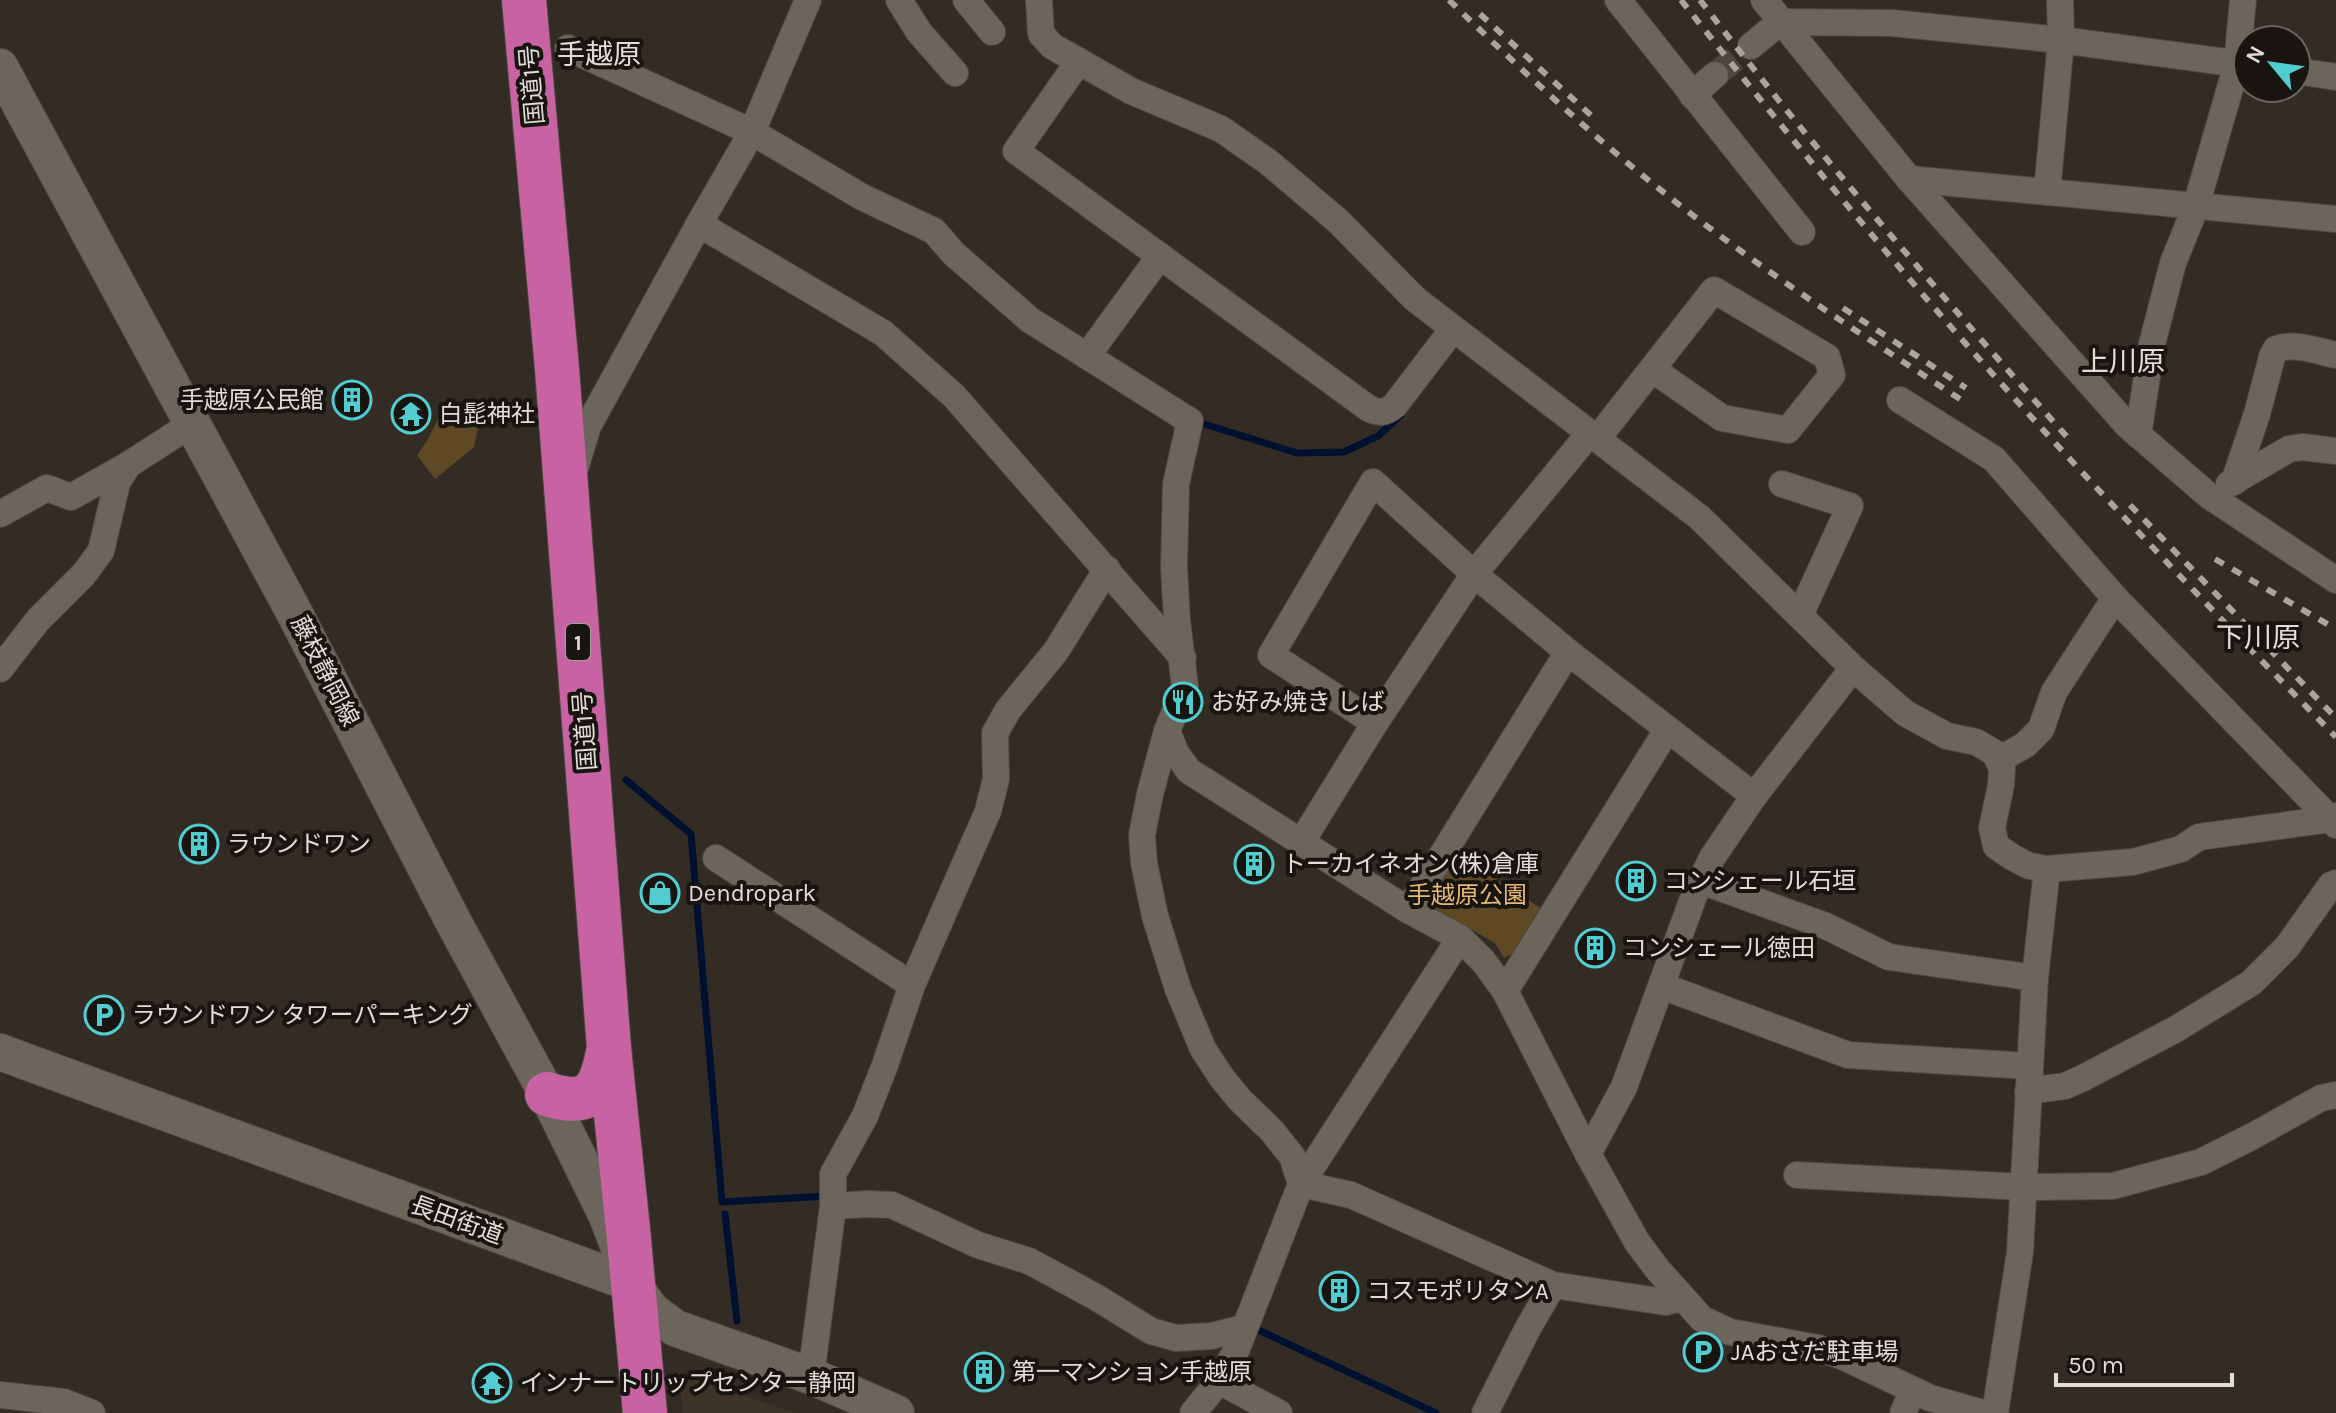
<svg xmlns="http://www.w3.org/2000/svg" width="2336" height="1413" font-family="Karla,'Noto Sans JP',sans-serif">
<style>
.built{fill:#3d3427}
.green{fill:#5f4924}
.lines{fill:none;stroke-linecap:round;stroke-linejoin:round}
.stream{stroke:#001030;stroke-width:7}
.street-tunnel{stroke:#4c463f;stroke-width:26;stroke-dasharray:26 13;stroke-linecap:butt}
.street-casing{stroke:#4d4942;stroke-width:28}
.secondary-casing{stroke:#4d4942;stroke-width:38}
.highway-casing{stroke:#4d4942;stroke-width:46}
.street{stroke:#6c655c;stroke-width:26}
.secondary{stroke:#6c655c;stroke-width:36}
.highway{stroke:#c763a2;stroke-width:44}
.rail{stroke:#a9a49e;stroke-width:6;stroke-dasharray:10 10;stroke-linecap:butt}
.labels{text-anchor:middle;stroke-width:8;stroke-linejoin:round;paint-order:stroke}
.shield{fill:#181511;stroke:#a4a09c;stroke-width:2}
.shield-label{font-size:22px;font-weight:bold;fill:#e0dcd7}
.street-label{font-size:24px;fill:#e0dcd7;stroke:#181511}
.poi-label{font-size:24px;fill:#e0dcd7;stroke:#181511;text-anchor:start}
.park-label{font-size:24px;fill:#e6ba74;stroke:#181511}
.quarter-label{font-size:28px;fill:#e0dcd7;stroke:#181511}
</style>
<rect width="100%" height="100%" fill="#322c24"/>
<path class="built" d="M 679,1373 L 796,1413 L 683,1413 Z"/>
<g class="green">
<path d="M 444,407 L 479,424 L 474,447 L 435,479 L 417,455 L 427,441 Z"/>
<path d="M 1457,854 L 1544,910 L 1519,951 L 1504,958 L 1495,943 L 1427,904 Z"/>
</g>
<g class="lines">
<g class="stream">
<path d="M 1204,424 L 1297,453 L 1344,452 L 1378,436 L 1401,415"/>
<path d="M 626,780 L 691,834 L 722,1202 L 826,1196"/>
<path d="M 725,1214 L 737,1321"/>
<path d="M 1250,1326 L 1436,1413"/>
</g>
<path class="street-tunnel" d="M 1715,75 L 1751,46"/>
<g class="street-casing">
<g id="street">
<path d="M 808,0 L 752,132 L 699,224 L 883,333 L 954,396 L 1183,658"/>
<path d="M 899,0 L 919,32 L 955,73"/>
<path d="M 966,0 L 992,32"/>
<path d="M 1039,0 L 1041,34 L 1052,46 L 1131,91 L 1221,129 L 1267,161 L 1338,221 L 1415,299 L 1699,517 L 1853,668 L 1905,713 L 1947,736 L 1976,742 L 1995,753 L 2002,768 L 2001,785 L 1992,828 L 1996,846 L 2012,857 L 2029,866 L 2047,869 L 2133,862 L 2181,849 L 2199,837 L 2330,819 L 2336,816"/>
<path d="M 1618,0 L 1802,232"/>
<path d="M 1764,0 L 1909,179 L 2127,425 L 2208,495 L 2336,580"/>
<path d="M 1751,46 L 1780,22 L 1892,23 L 2061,40 L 2248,65"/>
<path d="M 568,48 L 752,132 L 862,197 L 934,231 L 954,254 L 1030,320 L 1190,421 L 1176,484 L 1174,567 L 1177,620 L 1185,687 L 1167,731 L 1150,794 L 1142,835 L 1144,863 L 1155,916 L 1178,989 L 1203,1049 L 1222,1078 L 1240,1100 L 1272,1131 L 1292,1156 L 1301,1184 L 1351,1195 L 1553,1285 L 1665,1302 L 1682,1298"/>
<path d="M 1079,61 L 1016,151 L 1368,408 C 1379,414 1385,413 1395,405 L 1453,329"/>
<path d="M 2296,71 L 2336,77"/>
<path d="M 1692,95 L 1715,75"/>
<path d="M 1909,179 L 2336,219"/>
<path d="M 2047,192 L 2061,40 L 2060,0"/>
<path d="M 1087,356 L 1160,256"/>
<path d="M 1900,400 L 1994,459 L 2115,598 L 2336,825"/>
<path d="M 2138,435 L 2152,344 L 2173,263 L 2196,206 L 2237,64 L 2243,0"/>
<path d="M 1597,439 L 1714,290 L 1827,357 L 1832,375 L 1788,430 L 1722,418 L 1652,369"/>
<path d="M 574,472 L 588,426 L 699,224"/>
<path d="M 2234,482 L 2257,414 L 2272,357 L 2276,349 C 2296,342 2316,351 2336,355"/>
<path d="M 1782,484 L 1850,506 L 1800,615"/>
<path d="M 2229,484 L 2289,449 L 2302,447 L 2336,451"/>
<path d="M 0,514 L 47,488 L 71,497 L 128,465 L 193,423"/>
<path d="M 0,669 L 38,620 L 84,574 L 101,551 L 117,483 L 128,465"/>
<path d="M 1375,723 L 1271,655 L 1373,482 L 1474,574 L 1568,652 L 1754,796"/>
<path d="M 1167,731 L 1176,753 L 1189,771 L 1408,910 L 1460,938 L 1484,962 L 1505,991 L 1588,1154 L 1637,1242 L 1658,1270 L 1702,1319 L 1730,1332 L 1818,1348 L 1844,1357 L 1930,1398 L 1983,1413"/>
<path d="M 1998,760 L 2025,745 L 2041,729 L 2054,692 L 2115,598"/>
<path d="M 1302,841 L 1375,723 L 1474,574 L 1589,434"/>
<path d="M 716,858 L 912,985"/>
<path d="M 1701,881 L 1826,926 L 1889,957 L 2035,978"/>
<path d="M 1408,910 L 1568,652"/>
<path d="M 1662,986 L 1848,1055 L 2029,1066"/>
<path d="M 1505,991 L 1667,730"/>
<path d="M 2028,1091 L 2065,1086 L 2083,1078 L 2176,1029 L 2251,983 L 2287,947 L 2331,885 L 2336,883"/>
<path d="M 1588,1154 L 1624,1087 L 1695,893 L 1712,858 L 1754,796 L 1853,668"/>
<path d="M 1797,1175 L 2023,1187 L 2113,1186 L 2201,1162 L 2253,1136 L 2321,1098 L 2336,1095"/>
<path d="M 833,1206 L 868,1204 L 892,1205 L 978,1245 L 1029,1261 L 1094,1296 L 1151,1331 L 1176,1338 L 1211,1336 L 1243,1328"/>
<path d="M 811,1376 L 833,1206 L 833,1174 L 865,1116 L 885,1065 L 912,985 L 988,811 L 996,779 L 995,733 L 1008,710 L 1056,651 L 1107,569"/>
<path d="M 1219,1381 L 1279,1413"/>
<path d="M 0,1395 L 64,1402 L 92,1413"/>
<path d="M 1193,1413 L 1219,1381 L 1236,1351 L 1301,1184 L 1460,938"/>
<path d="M 1485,1413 L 1528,1328 L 1553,1285"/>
<path d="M 1903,1413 L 1913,1390"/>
<path d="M 1995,1413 L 2020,1252 L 2035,978 L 2047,869"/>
</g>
</g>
<g class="secondary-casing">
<g id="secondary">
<path d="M 0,67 L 295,614 L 454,923 L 547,1094 L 607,1216 L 633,1284 L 651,1310 L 675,1328 L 811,1376 L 896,1413"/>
<path d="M 0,1052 L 633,1284"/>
</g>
</g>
<g class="highway-casing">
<g id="highway">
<path d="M 524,0 L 557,369 L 609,1048 L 628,1229 L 645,1413"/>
<path d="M 547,1094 C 593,1109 601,1089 609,1048"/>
</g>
</g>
<use href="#street" class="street"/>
<use href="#secondary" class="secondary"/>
<use href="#highway" class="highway"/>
<g class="rail">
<path d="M 1449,0 C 1513,62 1578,123 1647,179 C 1746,260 1853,329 1960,399"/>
<path d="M 1681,0 C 1771,114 1863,227 1959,336 C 2080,474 2208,606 2336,737"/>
<path d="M 1700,0 C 1815,151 1941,295 2068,438"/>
<path d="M 1480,14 L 1595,119"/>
<path d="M 1843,308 L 1966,388"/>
<path d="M 2130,505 L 2336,718"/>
<path d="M 2215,559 L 2336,629"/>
</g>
</g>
<defs>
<g id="building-ring" transform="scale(2)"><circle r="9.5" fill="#181511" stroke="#51ccd1" stroke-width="1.5"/><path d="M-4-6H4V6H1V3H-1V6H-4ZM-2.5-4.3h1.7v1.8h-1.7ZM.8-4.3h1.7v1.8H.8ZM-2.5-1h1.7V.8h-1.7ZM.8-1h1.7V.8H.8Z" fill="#51ccd1"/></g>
<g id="temple-ring" transform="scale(2)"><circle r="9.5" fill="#181511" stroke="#51ccd1" stroke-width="1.5"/><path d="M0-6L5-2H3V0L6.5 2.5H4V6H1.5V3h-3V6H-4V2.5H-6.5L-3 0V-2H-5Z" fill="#51ccd1"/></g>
<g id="restaurant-ring" transform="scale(2)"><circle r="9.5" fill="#181511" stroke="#51ccd1" stroke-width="1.5"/><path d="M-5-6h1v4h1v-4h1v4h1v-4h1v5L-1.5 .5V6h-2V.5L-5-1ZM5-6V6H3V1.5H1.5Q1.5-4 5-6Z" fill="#51ccd1"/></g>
<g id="shop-ring" transform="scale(2)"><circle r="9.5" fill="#181511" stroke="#51ccd1" stroke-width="1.5"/><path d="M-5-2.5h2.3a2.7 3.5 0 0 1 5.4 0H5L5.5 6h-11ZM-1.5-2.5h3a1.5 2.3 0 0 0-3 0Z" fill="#51ccd1"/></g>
<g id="parking-ring" transform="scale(2)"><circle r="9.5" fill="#181511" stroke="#51ccd1" stroke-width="1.5"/><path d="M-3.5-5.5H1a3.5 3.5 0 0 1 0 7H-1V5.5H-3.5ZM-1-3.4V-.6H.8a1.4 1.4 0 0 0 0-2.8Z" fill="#51ccd1"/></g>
</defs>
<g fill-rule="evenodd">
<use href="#building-ring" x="352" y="400"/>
<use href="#temple-ring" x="411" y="414"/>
<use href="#restaurant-ring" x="1183" y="702"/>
<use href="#building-ring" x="199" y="844"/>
<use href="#building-ring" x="1254" y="864"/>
<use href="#building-ring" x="1636" y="881"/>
<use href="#shop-ring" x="660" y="893"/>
<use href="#building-ring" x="1595" y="948"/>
<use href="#parking-ring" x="104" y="1015"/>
<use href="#building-ring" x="1339" y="1291"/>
<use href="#parking-ring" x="1703" y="1352"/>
<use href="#building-ring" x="984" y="1372"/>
<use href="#temple-ring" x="492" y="1383"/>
</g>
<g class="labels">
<rect class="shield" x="566" y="624" width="24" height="36" rx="6"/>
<g class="shield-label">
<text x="578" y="650">1</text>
</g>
<g class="street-label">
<text transform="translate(532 85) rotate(-95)" y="8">国道1号</text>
<text transform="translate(325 671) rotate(63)" y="8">藤枝静岡線</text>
<text transform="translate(585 731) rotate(-94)" y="8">国道1号</text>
<text transform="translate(457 1220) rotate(20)" y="8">長田街道</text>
</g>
<g class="poi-label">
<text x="324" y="408" text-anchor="end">手越原公民館</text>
<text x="439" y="422">白髭神社</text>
<text x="1211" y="710">お好み焼き しば</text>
<text x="227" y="852">ラウンドワン</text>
<text x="1282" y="872">トーカイネオン(株)倉庫</text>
<text x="1664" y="889">コンシェール石垣</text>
<text x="688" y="901">Dendropark</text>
<text x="1623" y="956">コンシェール徳田</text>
<text x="132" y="1023">ラウンドワン タワーパーキング</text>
<text x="1367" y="1299">コスモポリタンA</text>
<text x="1731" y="1360">JAおさだ駐車場</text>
<text x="1012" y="1380">第一マンション手越原</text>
<text x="520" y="1391">インナートリップセンター静岡</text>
</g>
<g class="park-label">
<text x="1467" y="903">手越原公園</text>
</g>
<g class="quarter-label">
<text x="599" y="64">手越原</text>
<text x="2123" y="371">上川原</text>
<text x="2258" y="647">下川原</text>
</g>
</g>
<g transform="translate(2272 64) rotate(299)"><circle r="38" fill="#181511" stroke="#686560" stroke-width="2"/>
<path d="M0-6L14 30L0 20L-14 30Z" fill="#51ccd1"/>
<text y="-12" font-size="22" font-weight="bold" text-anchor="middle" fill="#e0dcd7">N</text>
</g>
<path d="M2056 1373v12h176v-12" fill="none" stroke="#e0dcd7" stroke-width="4"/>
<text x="2068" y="1373" font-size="24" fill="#e0dcd7" stroke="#181511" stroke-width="6" paint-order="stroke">50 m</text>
</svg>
